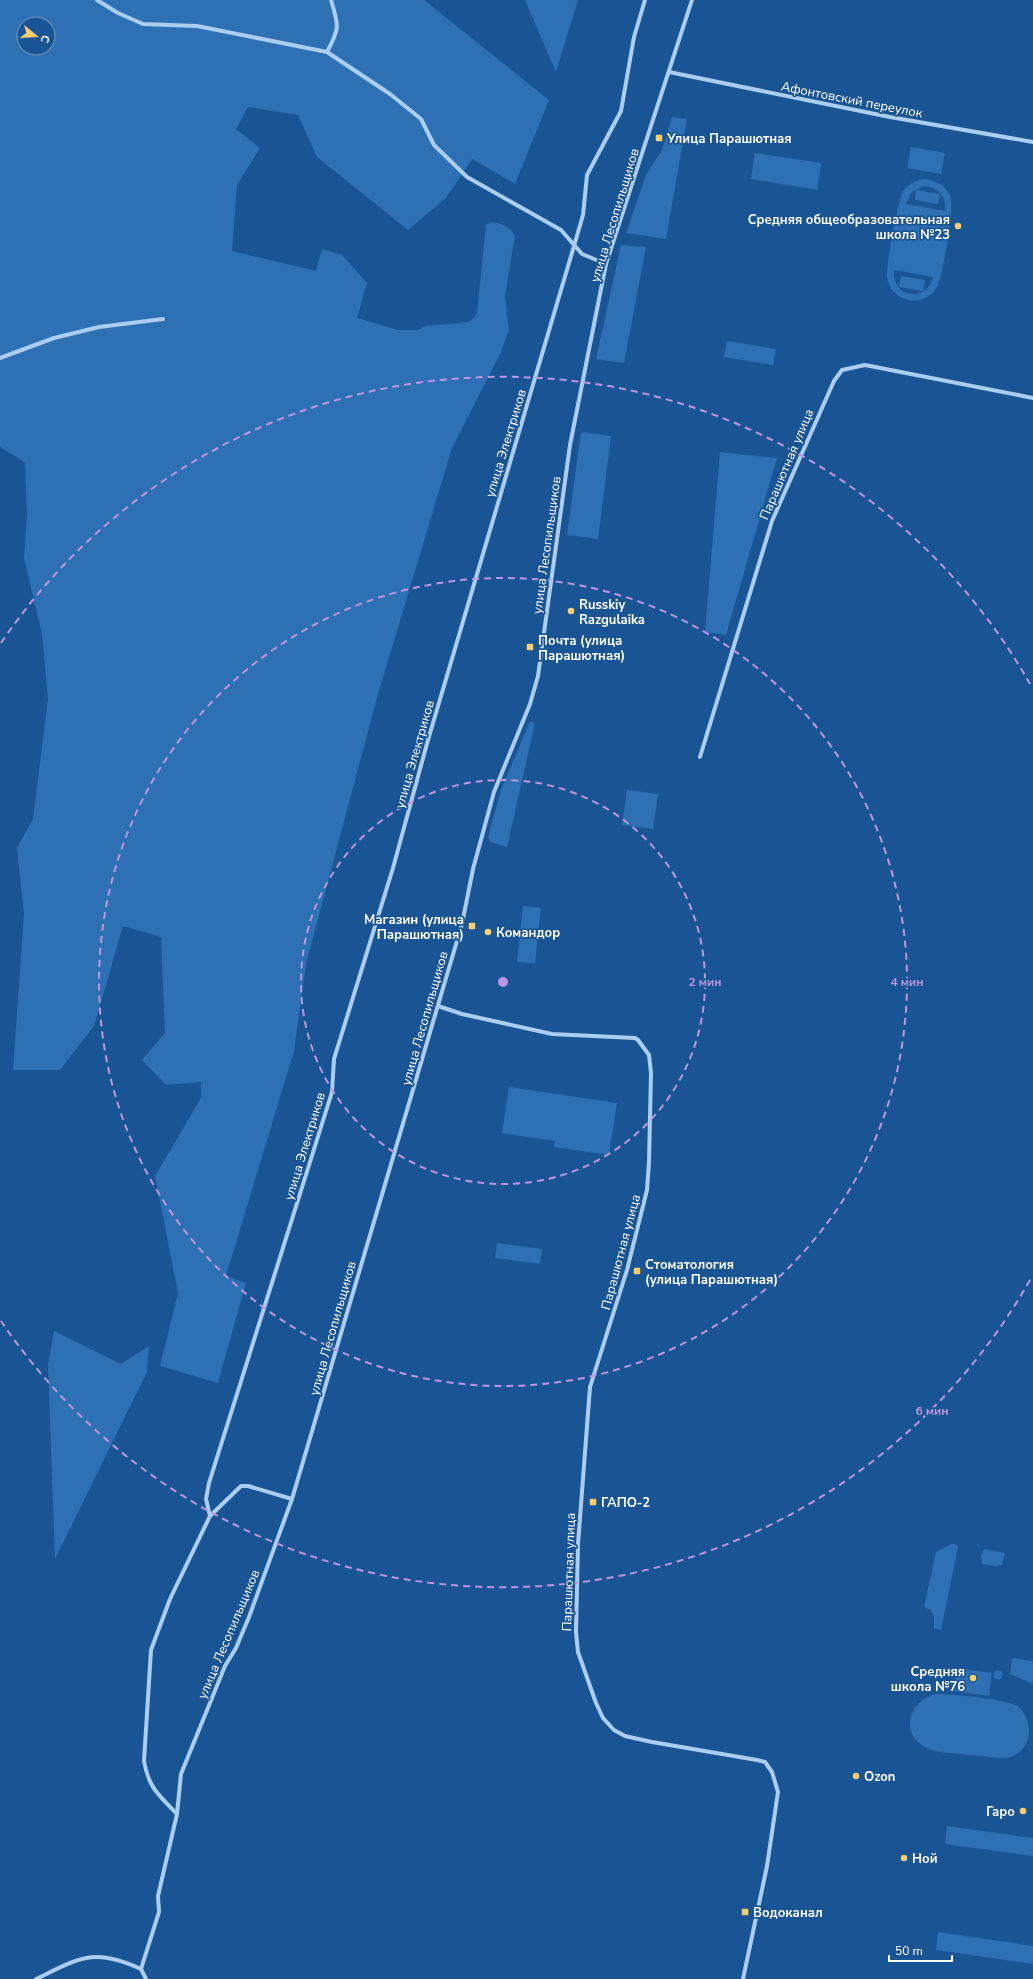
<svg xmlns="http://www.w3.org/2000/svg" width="1033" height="1979" font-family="'Nunito Sans',sans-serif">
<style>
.green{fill:#2d70b4;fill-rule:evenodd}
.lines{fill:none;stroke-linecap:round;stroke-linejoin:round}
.street{stroke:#abcef0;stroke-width:4}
.ring{fill:none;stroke:#bd96df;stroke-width:2;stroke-dasharray:7 5}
.poi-dot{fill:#ffcd6a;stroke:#195595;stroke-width:1.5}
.labels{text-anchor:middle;stroke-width:3.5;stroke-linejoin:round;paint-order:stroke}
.street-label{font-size:13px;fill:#fff;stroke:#195595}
.poi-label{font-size:13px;font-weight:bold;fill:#fff;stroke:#195595;text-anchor:start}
.centre{fill:#bd96df;stroke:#195595;stroke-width:2}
.ring-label{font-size:12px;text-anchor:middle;font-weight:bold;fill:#bd96df;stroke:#195595;stroke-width:3.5;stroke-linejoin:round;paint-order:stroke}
</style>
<rect width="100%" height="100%" fill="#195595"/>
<g class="green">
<path d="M 0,0 L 424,0 L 549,100 L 515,184 L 472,159 L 446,198 L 408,230 L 317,157 L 298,115 L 248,107 L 236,129 L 260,148 L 237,185 L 232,251 L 316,271 L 322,249 L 342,255 L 367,283 L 357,318 L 398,330 L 418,330 L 426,326 L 468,322 L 473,319 L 477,313 L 486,225 C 494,218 511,227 515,236 L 505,296 L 509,330 L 501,352 L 452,448 L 378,694 L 306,964 L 294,1051 L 226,1276 L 246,1283 L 218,1383 L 160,1366 L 178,1293 L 155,1176 L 201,1098 L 201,1082 L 166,1085 L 142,1060 L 165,1033 L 161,937 L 123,926 L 94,1026 L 60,1070 L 13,1070 L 24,914 L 17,848 L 33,819 L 48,699 L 42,634 L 24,558 L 27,515 L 25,462 L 0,447 ZM 24,24 L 48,24 L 48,48 L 24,48 Z"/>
<path d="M 525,0 L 578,0 L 556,72 Z"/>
<path d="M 672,117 L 687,119 L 666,239 L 626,233 L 646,175 L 662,150 Z"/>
<path d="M 911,147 L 945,153 L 941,174 L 907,168 Z"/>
<path d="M 755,153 L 821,163 L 817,190 L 751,179 Z"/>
<path d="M 924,179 C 935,180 945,184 950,196 C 955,206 943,273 938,285 C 930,303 906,306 893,291 C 890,287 888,283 887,278 C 886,266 897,204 902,194 C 906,185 914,181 924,179 ZM 924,186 C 938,187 947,197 945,211 L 906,204 L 911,193 ZM 894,270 L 895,270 L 933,277 C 926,304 891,297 894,270 Z"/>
<path d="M 916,190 L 940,194 L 938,204 L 915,200 Z"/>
<path d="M 621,245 L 646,247 L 624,363 L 596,359 Z"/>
<path d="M 901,276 L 925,280 L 923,291 L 899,287 Z"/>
<path d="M 727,341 L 776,349 L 773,365 L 724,357 Z"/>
<path d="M 581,432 L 611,436 L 598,539 L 567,535 Z"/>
<path d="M 720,452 L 777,458 L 726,635 L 705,632 Z"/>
<path d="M 530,721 L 535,723 L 507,847 L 490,842 L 488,837 L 501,790 Z"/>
<path d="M 627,790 L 658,794 L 653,829 L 622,825 Z"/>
<path d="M 523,906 L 541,908 L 535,963 L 517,962 Z"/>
<path d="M 509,1087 L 617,1103 L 609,1155 L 554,1147 L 555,1141 L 502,1133 Z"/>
<path d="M 497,1243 L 542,1249 L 540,1264 L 495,1258 Z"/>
<path d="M 54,1331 L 121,1364 L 149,1346 L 147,1372 L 55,1559 L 48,1364 Z"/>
<path d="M 951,1544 L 956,1544 L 958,1547 L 941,1630 L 934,1628 L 934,1617 L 931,1610 L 924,1607 L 936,1552 Z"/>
<path d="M 984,1549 L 1005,1553 L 1002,1565 L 995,1566 L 982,1564 L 981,1556 Z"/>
<path d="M 1012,1658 L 1033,1661 L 1033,1684 L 1010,1674 Z"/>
<path d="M 957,1668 L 992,1673 L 989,1696 L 954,1691 Z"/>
<circle cx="998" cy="1675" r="4.5"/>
<path d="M 936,1694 C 952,1694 1008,1699 1019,1707 C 1033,1720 1033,1748 1013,1756 C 1003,1760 991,1757 980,1756 C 965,1754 936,1754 923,1746 C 899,1731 911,1699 936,1694 Z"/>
<path d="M 947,1826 L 1033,1838 L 1033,1856 L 945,1844 Z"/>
<path d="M 938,1932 L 1033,1946 L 1033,1964 L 936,1950 Z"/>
</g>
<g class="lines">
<g class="street">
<path d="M 97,0 L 118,13 L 143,24 L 197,26 L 327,52 L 390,94 L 421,119 L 434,145 L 467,177 L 561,230 L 582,254 L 606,264"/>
<path d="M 327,52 C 340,28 339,26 331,0"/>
<path d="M 669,72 L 890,117 L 1033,142"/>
<path d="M 0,358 L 54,338 L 99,327 L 163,319"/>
<path d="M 700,757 L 772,521 L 834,381 L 842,370 L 865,365 L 1033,398"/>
<path d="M 438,1006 L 462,1014 L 552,1034 L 635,1038 L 638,1040 L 649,1055 L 651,1073 L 649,1162 L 647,1190 L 627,1270 L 590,1387 L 578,1544 L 576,1632 L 578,1652 L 596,1703 L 603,1718 L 614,1730 L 625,1736 L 652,1742 L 757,1760 L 765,1762 L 772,1772 L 778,1792 L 767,1866 L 743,1979"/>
<path d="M 210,1516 L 206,1499 L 209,1483 L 332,1092 L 334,1059 L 393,868 L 428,740 L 574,246 L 583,215 L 587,175 L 621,111 L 634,37 L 645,0"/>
<path d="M 177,1814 L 181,1774 L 225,1666 L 236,1648 L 249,1617 L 292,1499 L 462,924 L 473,869 L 494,792 L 530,704 L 538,676 L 570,445 L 606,264 L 692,0"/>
<path d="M 36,1979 C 80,1958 93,1947 141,1969"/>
<path d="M 146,1979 L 141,1969 L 159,1912 L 158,1896 L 177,1814 C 159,1795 149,1789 144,1761 L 151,1650 L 170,1599 L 210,1516 L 241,1486 L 248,1486 L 292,1499"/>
</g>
</g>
<g class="ring">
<circle cx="503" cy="982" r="202"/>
<circle cx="503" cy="982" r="404"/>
<path d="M1030 1280A606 606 0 0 1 1 1321M1 643A606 606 0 0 1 1030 684"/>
</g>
<g class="poi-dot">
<rect x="655" y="134" width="8" height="8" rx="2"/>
<circle cx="958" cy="226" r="4"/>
<circle cx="571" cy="611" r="4"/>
<rect x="526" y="643" width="8" height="8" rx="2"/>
<rect x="468" y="922" width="8" height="8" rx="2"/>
<circle cx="488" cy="932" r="4"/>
<rect x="633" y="1267" width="8" height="8" rx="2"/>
<rect x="589" y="1498" width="8" height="8" rx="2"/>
<circle cx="973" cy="1678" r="4"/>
<circle cx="856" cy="1776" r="4"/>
<circle cx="1023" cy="1811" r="4"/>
<circle cx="904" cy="1858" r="4"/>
<rect x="741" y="1908" width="8" height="8" rx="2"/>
</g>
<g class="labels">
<g class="street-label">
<text transform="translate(852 99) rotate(11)" y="5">Афонтовский переулок</text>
<text transform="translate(614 215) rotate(-73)" y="5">улица Лесопильщиков</text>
<text transform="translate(505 443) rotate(-73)" y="5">улица Электриков</text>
<text transform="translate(786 464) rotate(-67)" y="5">Парашютная улица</text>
<text transform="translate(546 545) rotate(-82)" y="5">улица Лесопильщиков</text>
<text transform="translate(414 754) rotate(-74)" y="5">улица Электриков</text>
<text transform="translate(424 1018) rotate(-74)" y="5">улица Лесопильщиков</text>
<text transform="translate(304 1146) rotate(-73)" y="5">улица Электриков</text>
<text transform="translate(620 1252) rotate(-75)" y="5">Парашютная улица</text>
<text transform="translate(332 1328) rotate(-74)" y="5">улица Лесопильщиков</text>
<text transform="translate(568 1572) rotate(-88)" y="5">Парашютная улица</text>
<text transform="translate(228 1634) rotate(-67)" y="5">улица Лесопильщиков</text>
</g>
<g class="poi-label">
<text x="667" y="143">Улица Парашютная</text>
<text x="950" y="224" text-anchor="end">Средняя общеобразовательная<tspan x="950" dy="15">школа №23</tspan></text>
<text x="579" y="609">Russkiy<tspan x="579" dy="15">Razgulaika</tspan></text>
<text x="538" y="645">Почта (улица<tspan x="538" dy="15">Парашютная)</tspan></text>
<text x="464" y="924" text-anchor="end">Магазин (улица<tspan x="464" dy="15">Парашютная)</tspan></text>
<text x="496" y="937">Командор</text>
<text x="645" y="1269">Стоматология<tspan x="645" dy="15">(улица Парашютная)</tspan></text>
<text x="601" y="1507">ГАПО-2</text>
<text x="965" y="1676" text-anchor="end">Средняя<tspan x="965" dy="15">школа №76</tspan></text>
<text x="864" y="1781">Ozon</text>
<text x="1015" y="1816" text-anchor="end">Гаро</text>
<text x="912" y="1863">Ной</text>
<text x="753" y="1917">Водоканал</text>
</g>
</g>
<circle cx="503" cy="982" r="6" class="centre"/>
<g class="ring-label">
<text x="705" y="986">2 мин</text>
<text x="907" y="986">4 мин</text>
<text x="932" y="1415">6 мин</text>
</g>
<g transform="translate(36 36) rotate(108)"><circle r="19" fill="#195595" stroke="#7599bf"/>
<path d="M0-3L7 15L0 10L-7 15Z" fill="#ffcd6a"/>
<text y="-6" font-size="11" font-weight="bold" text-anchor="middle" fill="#ffffff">С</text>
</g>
<path d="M889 1955v6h63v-6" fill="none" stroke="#ffffff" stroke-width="2"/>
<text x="895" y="1955" font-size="12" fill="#ffffff" stroke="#195595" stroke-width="3" paint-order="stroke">50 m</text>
</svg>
